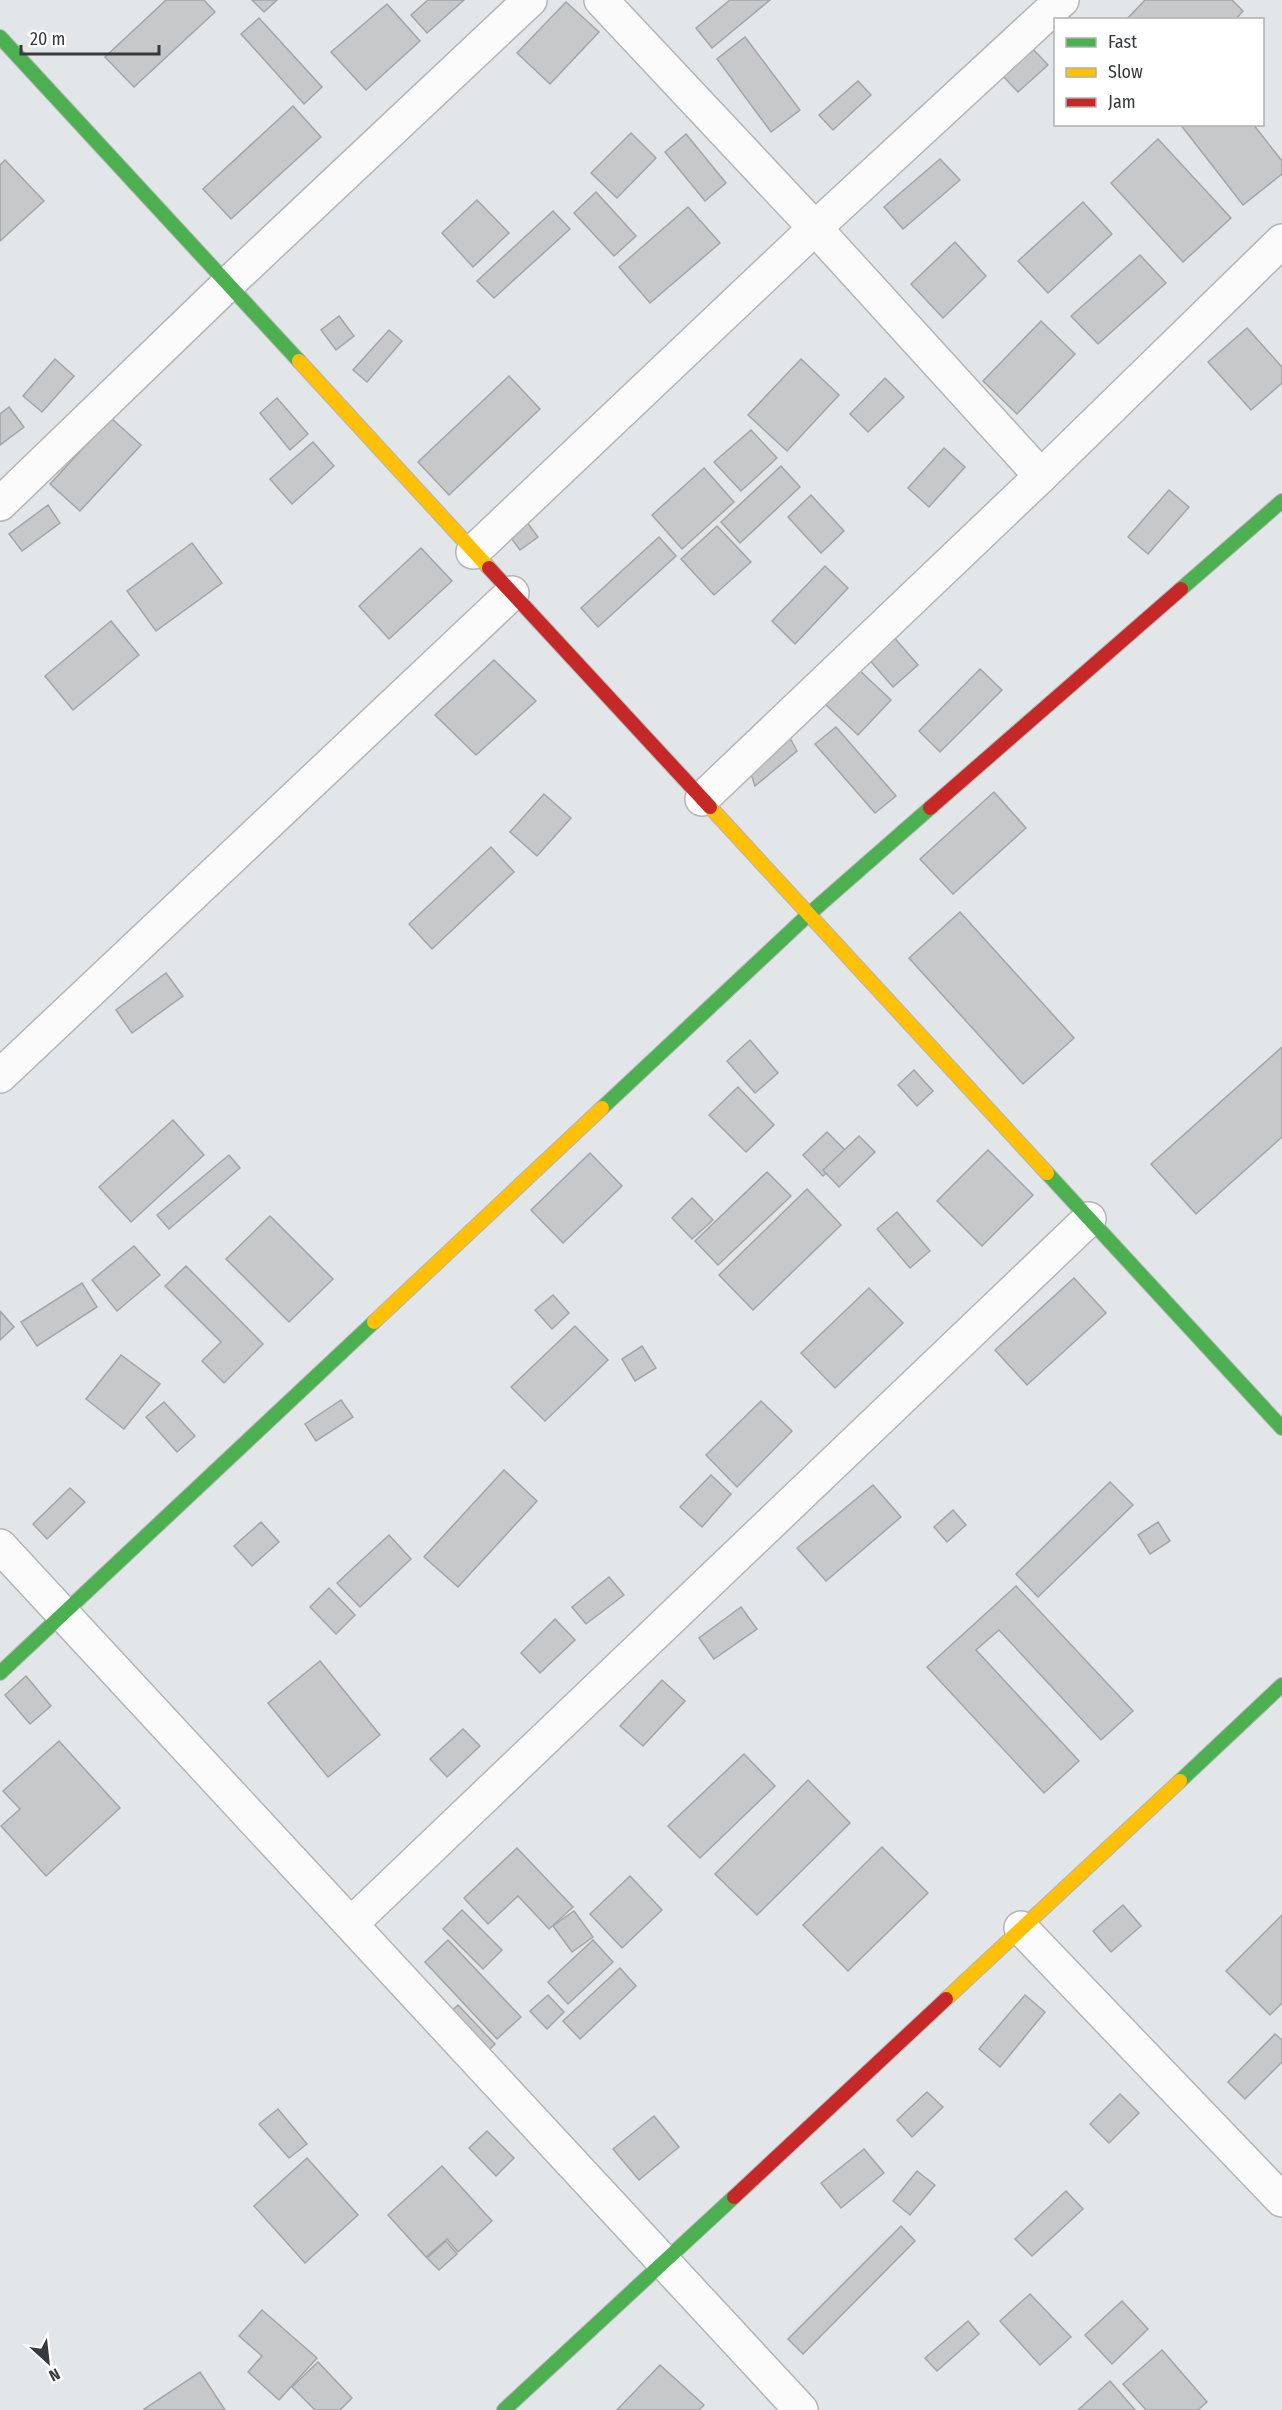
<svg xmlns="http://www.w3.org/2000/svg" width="1282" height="2410" font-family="'Fira Sans Condensed',sans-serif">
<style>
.building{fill:#c6c8c9;stroke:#a3a5a6;stroke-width:1.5}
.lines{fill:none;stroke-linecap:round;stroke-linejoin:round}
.street-casing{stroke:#b3b5b6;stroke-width:36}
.fast-casing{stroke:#b3b5b6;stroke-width:16}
.slow-casing{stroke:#b3b5b6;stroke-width:16}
.jam-casing{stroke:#b3b5b6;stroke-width:16}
.street{stroke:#fbfbfc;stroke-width:33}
.fast{stroke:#4caf50;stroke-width:14}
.slow{stroke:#ffc107;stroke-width:14}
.jam{stroke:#c62828;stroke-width:14}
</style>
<rect width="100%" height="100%" fill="#e3e6e8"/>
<g class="building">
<path d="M 166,0 L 204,0 L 215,12 L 134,87 L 105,57 Z"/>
<path d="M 252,0 L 277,0 L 264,12 Z"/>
<path d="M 428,0 L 464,0 L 427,33 L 411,15 Z"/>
<path d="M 730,0 L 770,0 L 712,48 L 696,28 Z"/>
<path d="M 1145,0 L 1232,0 L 1243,11 L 1235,20 L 1126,20 Z"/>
<path d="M 566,2 L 599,32 L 550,84 L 517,53 Z"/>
<path d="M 387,4 L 420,41 L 366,90 L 331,52 Z"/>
<path d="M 259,18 L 322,87 L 304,104 L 241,34 Z"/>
<path d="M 745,37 L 800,110 L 771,132 L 717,59 Z"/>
<path d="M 1030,46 L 1048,65 L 1018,92 L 1000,73 Z"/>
<path d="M 858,81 L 871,95 L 833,130 L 819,115 Z"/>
<path d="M 293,106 L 321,137 L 231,219 L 203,189 Z"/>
<path d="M 1180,124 L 1253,124 L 1282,161 L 1282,174 L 1243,205 Z"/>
<path d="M 631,133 L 656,158 L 617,198 L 591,173 Z"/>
<path d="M 686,134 L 726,183 L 705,201 L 665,152 Z"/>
<path d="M 1158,139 L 1231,218 L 1183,262 L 1111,183 Z"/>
<path d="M 940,159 L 960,180 L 903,229 L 884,207 Z"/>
<path d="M 5,160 L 44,201 L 0,241 L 0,165 Z"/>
<path d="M 596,192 L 636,236 L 614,256 L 574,213 Z"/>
<path d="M 477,200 L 509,233 L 473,267 L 442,233 Z"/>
<path d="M 1083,202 L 1112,234 L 1048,293 L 1018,261 Z"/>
<path d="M 688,207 L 720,243 L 650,303 L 619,267 Z"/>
<path d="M 553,211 L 570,229 L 494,298 L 477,281 Z"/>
<path d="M 955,242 L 986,276 L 943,318 L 911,284 Z"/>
<path d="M 1140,255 L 1166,283 L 1098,344 L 1071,316 Z"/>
<path d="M 339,316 L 354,336 L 336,350 L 321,330 Z"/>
<path d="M 1041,321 L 1075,354 L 1017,414 L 983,381 Z"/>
<path d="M 1247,328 L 1282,367 L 1282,383 L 1251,410 L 1208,362 Z"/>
<path d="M 389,330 L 402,341 L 367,382 L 353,370 Z"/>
<path d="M 55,359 L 74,376 L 42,412 L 23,396 Z"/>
<path d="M 801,359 L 839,395 L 787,451 L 748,415 Z"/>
<path d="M 509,376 L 540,409 L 449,495 L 418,462 Z"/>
<path d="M 885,378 L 904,397 L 868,432 L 850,414 Z"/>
<path d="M 277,398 L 308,434 L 290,450 L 260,413 Z"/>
<path d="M 9,407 L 24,427 L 0,445 L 0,414 Z"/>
<path d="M 111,418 L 141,445 L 80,511 L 50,484 Z"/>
<path d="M 751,430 L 777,458 L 741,491 L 714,462 Z"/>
<path d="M 313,442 L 334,466 L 292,504 L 270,479 Z"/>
<path d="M 944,448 L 965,467 L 929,507 L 908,488 Z"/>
<path d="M 781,466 L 800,487 L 740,543 L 721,522 Z"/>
<path d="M 704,468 L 734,502 L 682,549 L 652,515 Z"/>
<path d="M 1169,490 L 1189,507 L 1148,554 L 1128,537 Z"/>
<path d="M 811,495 L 844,531 L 821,553 L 788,517 Z"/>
<path d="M 48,505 L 60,523 L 22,551 L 9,534 Z"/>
<path d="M 524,518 L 538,537 L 520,550 L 506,531 Z"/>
<path d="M 717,526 L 751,562 L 714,595 L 681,559 Z"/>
<path d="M 659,537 L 676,556 L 598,627 L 581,608 Z"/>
<path d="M 192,543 L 222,583 L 156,631 L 127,591 Z"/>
<path d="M 421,548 L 452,581 L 389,639 L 359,606 Z"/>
<path d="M 825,566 L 848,588 L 795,644 L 772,621 Z"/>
<path d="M 111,621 L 139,655 L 73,710 L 45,676 Z"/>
<path d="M 892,635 L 918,665 L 893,687 L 867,657 Z"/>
<path d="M 494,660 L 536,701 L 476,755 L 435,715 Z"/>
<path d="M 858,669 L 891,700 L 858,735 L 825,704 Z"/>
<path d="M 980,669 L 1002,690 L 940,752 L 919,731 Z"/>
<path d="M 783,725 L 797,751 L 755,786 L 747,762 Z"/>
<path d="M 836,727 L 896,796 L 875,813 L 815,744 Z"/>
<path d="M 994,792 L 1026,828 L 953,894 L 920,859 Z"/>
<path d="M 544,794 L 571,818 L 537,856 L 510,832 Z"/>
<path d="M 491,847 L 514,872 L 432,949 L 409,924 Z"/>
<path d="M 960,912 L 1074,1038 L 1023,1084 L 909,958 Z"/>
<path d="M 166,973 L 183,996 L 132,1033 L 116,1010 Z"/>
<path d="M 750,1040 L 778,1073 L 755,1093 L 727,1061 Z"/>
<path d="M 1282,1047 L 1282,1137 L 1196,1214 L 1151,1164 Z"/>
<path d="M 914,1070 L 933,1091 L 917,1106 L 898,1085 Z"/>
<path d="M 738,1087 L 774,1125 L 746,1152 L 709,1115 Z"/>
<path d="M 173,1120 L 204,1155 L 131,1222 L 99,1187 Z"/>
<path d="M 827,1132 L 848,1153 L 823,1176 L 803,1155 Z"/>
<path d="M 859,1136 L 875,1152 L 839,1187 L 823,1170 Z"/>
<path d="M 988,1150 L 1033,1195 L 982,1246 L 937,1201 Z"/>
<path d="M 590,1153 L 622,1186 L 563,1243 L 531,1210 Z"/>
<path d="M 229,1155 L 240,1168 L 169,1229 L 157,1215 Z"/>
<path d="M 767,1172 L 791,1196 L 718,1265 L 695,1241 Z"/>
<path d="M 807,1189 L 841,1225 L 753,1310 L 719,1275 Z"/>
<path d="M 692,1198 L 713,1220 L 692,1239 L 672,1218 Z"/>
<path d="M 897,1212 L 930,1251 L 910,1268 L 877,1229 Z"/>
<path d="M 270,1216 L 333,1279 L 289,1322 L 226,1259 Z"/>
<path d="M 134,1246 L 160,1275 L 117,1311 L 92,1280 Z"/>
<path d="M 186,1266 L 263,1344 L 224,1383 L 202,1361 L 221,1342 L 165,1286 Z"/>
<path d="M 1074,1278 L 1106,1313 L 1027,1385 L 995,1350 Z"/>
<path d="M 82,1283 L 97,1307 L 37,1346 L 21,1322 Z"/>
<path d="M 869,1288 L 903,1323 L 835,1388 L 801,1353 Z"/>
<path d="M 553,1295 L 569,1313 L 552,1329 L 535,1310 Z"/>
<path d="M 0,1311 L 14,1327 L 0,1340 Z"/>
<path d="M 575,1326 L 608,1360 L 545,1421 L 511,1387 Z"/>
<path d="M 642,1346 L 656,1368 L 635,1381 L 622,1359 Z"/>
<path d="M 121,1355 L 160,1384 L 124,1429 L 86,1399 Z"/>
<path d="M 341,1400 L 353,1417 L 316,1441 L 305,1424 Z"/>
<path d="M 761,1401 L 792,1431 L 737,1487 L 706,1455 Z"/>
<path d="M 164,1402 L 195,1436 L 177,1452 L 146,1417 Z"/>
<path d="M 504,1470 L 537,1501 L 458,1587 L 424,1557 Z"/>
<path d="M 711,1475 L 731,1494 L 702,1527 L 680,1507 Z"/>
<path d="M 1110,1482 L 1133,1505 L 1038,1597 L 1016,1574 Z"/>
<path d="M 873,1485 L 901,1517 L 826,1581 L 797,1548 Z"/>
<path d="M 70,1488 L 85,1502 L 47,1539 L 33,1524 Z"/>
<path d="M 953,1510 L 966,1525 L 947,1542 L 934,1527 Z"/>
<path d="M 261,1522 L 279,1542 L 252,1566 L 234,1546 Z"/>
<path d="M 1158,1522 L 1170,1541 L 1150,1554 L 1138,1535 Z"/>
<path d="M 389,1535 L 411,1559 L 360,1607 L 337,1583 Z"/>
<path d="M 609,1577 L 624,1595 L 586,1624 L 572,1607 Z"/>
<path d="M 1016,1586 L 1133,1711 L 1101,1740 L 999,1630 L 976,1650 L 1079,1761 L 1044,1793 L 927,1667 Z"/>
<path d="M 329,1588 L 355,1615 L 336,1634 L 310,1607 Z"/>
<path d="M 741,1607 L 757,1629 L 714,1659 L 699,1638 Z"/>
<path d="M 555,1619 L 575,1640 L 540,1673 L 521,1653 Z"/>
<path d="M 320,1661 L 380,1735 L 328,1777 L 268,1703 Z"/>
<path d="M 26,1676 L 51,1706 L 30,1724 L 5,1695 Z"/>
<path d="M 662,1680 L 685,1701 L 643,1746 L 620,1726 Z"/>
<path d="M 463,1729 L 480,1746 L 447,1777 L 430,1759 Z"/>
<path d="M 59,1741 L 120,1808 L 46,1876 L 1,1826 L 20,1809 L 3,1791 Z"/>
<path d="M 744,1754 L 775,1786 L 700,1858 L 668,1826 Z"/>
<path d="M 808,1780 L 850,1823 L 757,1915 L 715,1874 Z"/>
<path d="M 882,1847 L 928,1893 L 848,1971 L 803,1925 Z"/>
<path d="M 517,1848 L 573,1907 L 549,1929 L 518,1896 L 488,1924 L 464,1898 Z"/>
<path d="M 630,1876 L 662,1910 L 622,1948 L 590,1914 Z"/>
<path d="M 1123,1905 L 1141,1926 L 1111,1952 L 1093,1931 Z"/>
<path d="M 462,1910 L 502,1950 L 483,1969 L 443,1929 Z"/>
<path d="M 574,1911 L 593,1937 L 572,1952 L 553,1926 Z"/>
<path d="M 1282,1915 L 1282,2003 L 1270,2015 L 1226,1971 Z"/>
<path d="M 448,1940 L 521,2017 L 497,2039 L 425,1962 Z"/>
<path d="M 593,1940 L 613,1962 L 568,2004 L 548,1982 Z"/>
<path d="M 620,1968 L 636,1986 L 580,2039 L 563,2021 Z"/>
<path d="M 548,1995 L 564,2012 L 547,2029 L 530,2011 Z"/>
<path d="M 1025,1995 L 1045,2012 L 1000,2067 L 979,2049 Z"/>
<path d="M 458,2005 L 495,2044 L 482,2057 L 445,2017 Z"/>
<path d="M 1275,2034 L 1282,2040 L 1282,2062 L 1245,2099 L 1228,2082 Z"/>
<path d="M 927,2092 L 943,2107 L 912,2137 L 897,2120 Z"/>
<path d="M 1120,2094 L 1139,2113 L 1109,2143 L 1090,2124 Z"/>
<path d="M 278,2109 L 307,2144 L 289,2158 L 259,2124 Z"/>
<path d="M 654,2116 L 679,2147 L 639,2180 L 613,2149 Z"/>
<path d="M 487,2131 L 514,2158 L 496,2176 L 469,2148 Z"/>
<path d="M 864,2149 L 884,2173 L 841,2208 L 821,2183 Z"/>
<path d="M 307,2158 L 358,2215 L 305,2263 L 254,2206 Z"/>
<path d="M 442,2166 L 492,2221 L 458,2252 L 447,2239 L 426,2257 L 388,2215 Z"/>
<path d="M 917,2171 L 935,2185 L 910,2215 L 893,2201 Z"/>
<path d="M 1066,2191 L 1083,2209 L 1032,2256 L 1015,2239 Z"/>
<path d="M 901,2226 L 915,2241 L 803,2354 L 788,2339 Z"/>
<path d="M 446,2241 L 457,2254 L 439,2270 L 427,2258 Z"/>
<path d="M 1030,2294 L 1071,2337 L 1040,2365 L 1000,2321 Z"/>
<path d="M 1122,2301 L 1148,2329 L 1112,2364 L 1085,2335 Z"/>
<path d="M 262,2310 L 317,2358 L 279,2400 L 248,2372 L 262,2356 L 239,2336 Z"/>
<path d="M 968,2321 L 979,2334 L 937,2371 L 925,2358 Z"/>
<path d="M 1162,2350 L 1207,2402 L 1198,2410 L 1146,2410 L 1123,2384 Z"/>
<path d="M 318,2362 L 352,2398 L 340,2410 L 315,2410 L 292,2387 Z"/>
<path d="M 660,2365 L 704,2405 L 699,2410 L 617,2410 Z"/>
<path d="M 200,2372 L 225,2410 L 145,2410 L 144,2409 Z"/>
<path d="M 1110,2381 L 1135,2410 L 1078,2410 Z"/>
</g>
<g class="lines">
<g class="street-casing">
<g id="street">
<path d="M 601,0 L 815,228 L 1041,476"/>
<path d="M 0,504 L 228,284 L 530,0"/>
<path d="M 473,552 L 815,228 L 1062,0"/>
<path d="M 702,799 L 1041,476 L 1282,241"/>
<path d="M 0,1076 L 512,593"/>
<path d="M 0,1546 L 801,2410"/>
<path d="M 351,1924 L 1089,1219"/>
<path d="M 1021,1928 L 1282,2200"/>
</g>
</g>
<g class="fast-casing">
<g id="fast">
<path d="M 0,37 L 299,361"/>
<path d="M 1181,589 L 1282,501"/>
<path d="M 602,1108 L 808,915 L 930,808"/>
<path d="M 1047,1173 L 1282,1428"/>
<path d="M 0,1673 L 374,1322"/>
<path d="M 1180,1781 L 1282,1685"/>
<path d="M 504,2410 L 734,2197"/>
</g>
</g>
<g class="slow-casing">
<g id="slow">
<path d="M 299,361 L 489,568"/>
<path d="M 710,807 L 1047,1173"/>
<path d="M 374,1322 L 602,1108"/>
<path d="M 946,1999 L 1180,1781"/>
</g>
</g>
<g class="jam-casing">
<g id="jam">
<path d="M 489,568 L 710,807"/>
<path d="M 930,808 L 1181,589"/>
<path d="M 734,2197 L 946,1999"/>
</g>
</g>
<use href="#street" class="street"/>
<use href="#fast" class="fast"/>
<use href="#slow" class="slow"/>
<use href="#jam" class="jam"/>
</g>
<rect x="1054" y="18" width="210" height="108" fill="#ffffff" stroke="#afb0b1" stroke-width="1.5"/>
<rect x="1066" y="38" width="30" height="9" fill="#4caf50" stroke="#afb0b1" stroke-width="1.5"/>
<text x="1108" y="48" font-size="18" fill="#38393b">Fast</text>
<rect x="1066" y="68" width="30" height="9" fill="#ffc107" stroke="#afb0b1" stroke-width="1.5"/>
<text x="1108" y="78" font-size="18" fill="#38393b">Slow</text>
<rect x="1066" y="98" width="30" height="9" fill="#c62828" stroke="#afb0b1" stroke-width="1.5"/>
<text x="1108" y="108" font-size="18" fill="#38393b">Jam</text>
<g transform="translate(48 2362) rotate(153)" stroke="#ffffff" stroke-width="4.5" paint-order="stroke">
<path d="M0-4.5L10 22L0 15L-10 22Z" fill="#38393b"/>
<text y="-9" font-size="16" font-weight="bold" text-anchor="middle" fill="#38393b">N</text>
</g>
<path d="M21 45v9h138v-9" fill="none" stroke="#38393b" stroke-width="3"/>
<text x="30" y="45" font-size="18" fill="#38393b" stroke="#ffffff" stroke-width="4.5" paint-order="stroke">20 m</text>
</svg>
